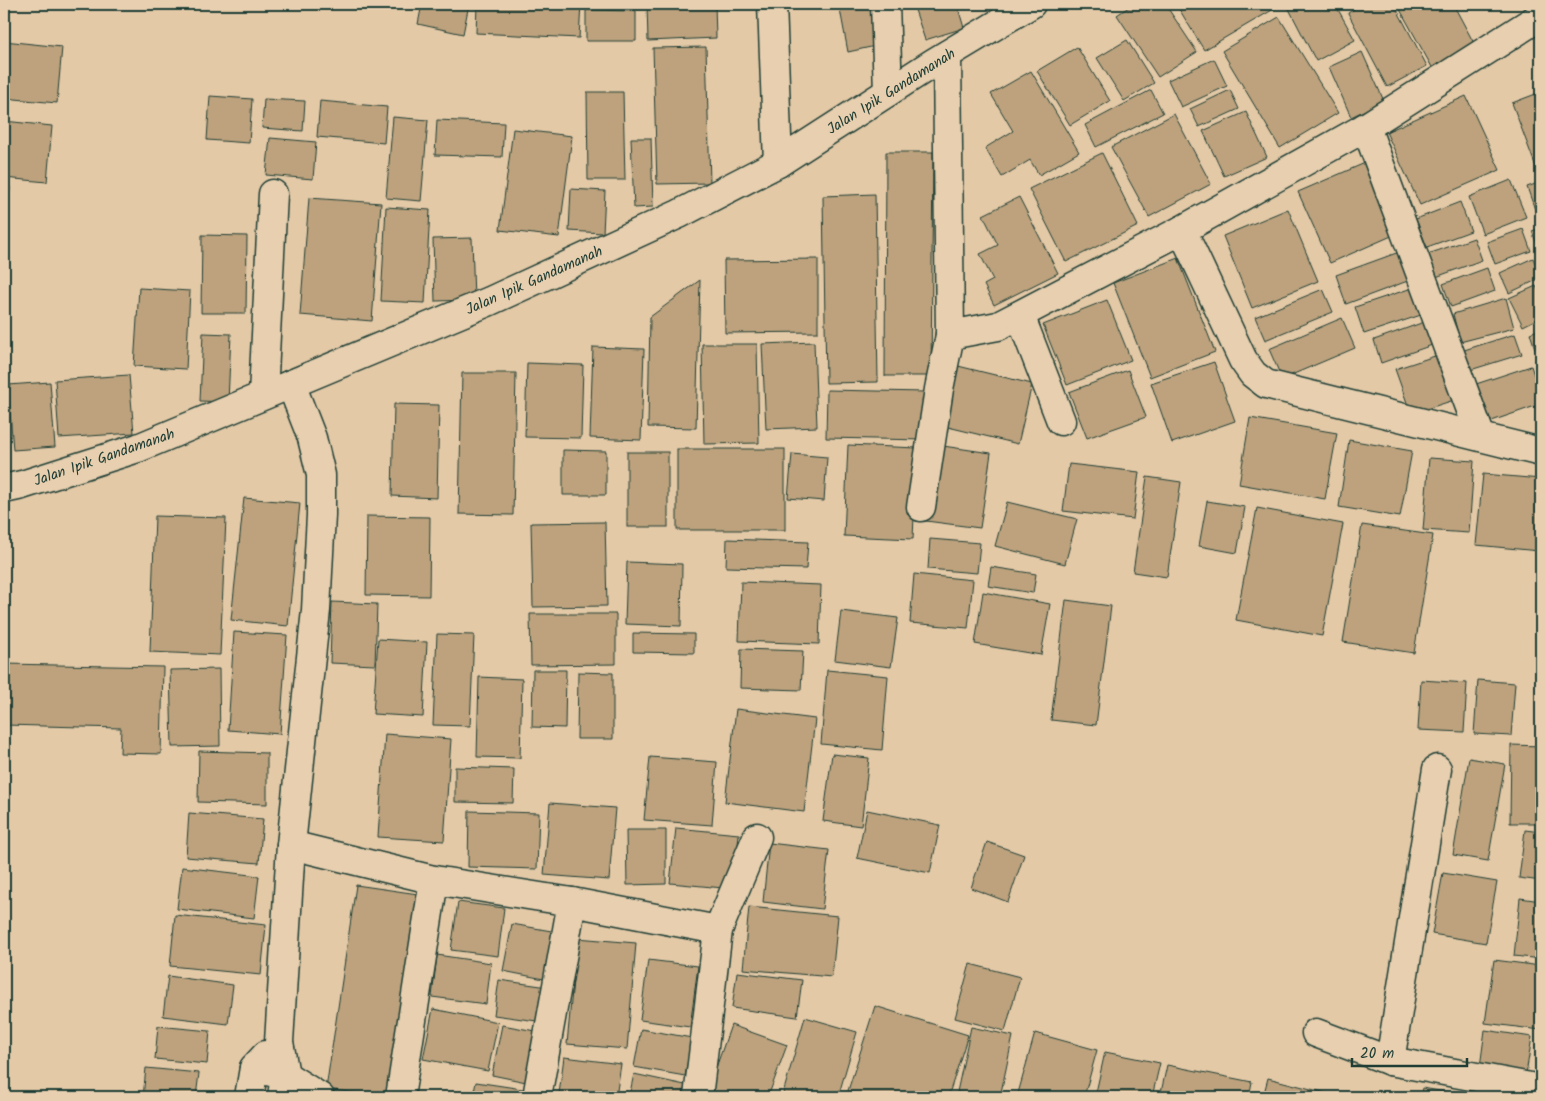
<svg xmlns="http://www.w3.org/2000/svg" width="1545" height="1101" font-family="Kalam,sans-serif">
<style>
.building{fill:#bda27d;stroke:#1f3d34}
.lines{fill:none;stroke-linecap:round;stroke-linejoin:round}
.minor-casing{stroke:#1f3d34;stroke-width:31}
.minor{stroke:#e7cfaf;stroke-width:28}
.labels{text-anchor:middle;stroke-width:4;stroke-linejoin:round;paint-order:stroke}
.street-label{font-size:15px;fill:#1f3d34;stroke:#e7cfaf}
</style>
<rect width="100%" height="100%" fill="#e4c9a7"/>
<filter id="ink" filterUnits="userSpaceOnUse"><feTurbulence type="fractalNoise" baseFrequency=".02" numOctaves="2"/><feDisplacementMap in="SourceGraphic" scale="10" xChannelSelector="R" yChannelSelector="G"/><feConvolveMatrix kernelMatrix="1 2 1 2 8 2 1 2 1" color-interpolation-filters="sRGB"/></filter>
<g filter="url(#ink)">
<g class="building">
<path d="M 422,4 L 469,4 L 463,34 L 418,24 Z"/>
<path d="M 477,4 L 581,4 L 579,38 L 476,33 Z"/>
<path d="M 647,4 L 715,4 L 716,38 L 648,41 Z"/>
<path d="M 839,4 L 871,4 L 880,45 L 848,52 Z"/>
<path d="M 913,4 L 957,4 L 964,28 L 925,40 Z"/>
<path d="M 1133,4 L 1165,4 L 1197,52 L 1158,77 L 1117,15 Z"/>
<path d="M 1176,4 L 1277,4 L 1279,6 L 1204,50 Z"/>
<path d="M 1295,4 L 1335,4 L 1355,40 L 1316,61 L 1288,7 Z"/>
<path d="M 1362,4 L 1394,4 L 1427,66 L 1387,87 L 1348,13 Z"/>
<path d="M 1397,4 L 1453,4 L 1476,47 L 1433,69 Z"/>
<path d="M 586,10 L 636,11 L 636,41 L 586,41 Z"/>
<path d="M 1279,17 L 1338,113 L 1280,148 L 1222,51 Z"/>
<path d="M 1127,40 L 1154,83 L 1124,101 L 1097,58 Z"/>
<path d="M 4,41 L 62,47 L 57,103 L 4,98 Z"/>
<path d="M 706,47 L 710,183 L 657,184 L 653,48 Z"/>
<path d="M 1077,47 L 1110,101 L 1070,125 L 1037,71 Z"/>
<path d="M 1362,52 L 1384,101 L 1351,117 L 1329,67 Z"/>
<path d="M 1214,59 L 1227,86 L 1181,107 L 1168,80 Z"/>
<path d="M 1031,71 L 1079,152 L 1039,175 L 1030,160 L 1002,177 L 985,148 L 1013,131 L 991,94 Z"/>
<path d="M 1151,90 L 1163,113 L 1096,147 L 1085,125 Z"/>
<path d="M 1230,90 L 1239,109 L 1199,127 L 1190,109 Z"/>
<path d="M 587,92 L 623,92 L 625,180 L 588,180 Z"/>
<path d="M 1541,92 L 1541,174 L 1539,175 L 1512,103 Z"/>
<path d="M 210,96 L 252,99 L 249,143 L 207,140 Z"/>
<path d="M 1466,96 L 1500,170 L 1420,205 L 1386,132 Z"/>
<path d="M 264,99 L 305,101 L 303,131 L 262,128 Z"/>
<path d="M 320,101 L 387,107 L 384,143 L 317,137 Z"/>
<path d="M 1246,112 L 1267,157 L 1224,176 L 1203,131 Z"/>
<path d="M 1174,114 L 1211,184 L 1149,217 L 1111,147 Z"/>
<path d="M 393,117 L 428,120 L 421,201 L 386,198 Z"/>
<path d="M 437,120 L 504,123 L 502,157 L 435,155 Z"/>
<path d="M 4,121 L 52,126 L 47,182 L 4,178 Z"/>
<path d="M 513,129 L 572,136 L 559,237 L 500,230 Z"/>
<path d="M 270,138 L 316,142 L 313,179 L 266,175 Z"/>
<path d="M 631,138 L 651,138 L 653,207 L 634,208 Z"/>
<path d="M 886,152 L 933,152 L 931,376 L 885,376 Z"/>
<path d="M 1102,153 L 1138,226 L 1066,262 L 1029,189 Z"/>
<path d="M 1365,163 L 1396,234 L 1330,263 L 1298,192 Z"/>
<path d="M 1511,180 L 1526,217 L 1483,234 L 1469,197 Z"/>
<path d="M 1541,182 L 1541,220 L 1539,221 L 1527,187 Z"/>
<path d="M 4,187 L 10,187 L 7,219 L 4,218 Z"/>
<path d="M 571,189 L 605,191 L 603,233 L 569,231 Z"/>
<path d="M 875,194 L 878,382 L 826,383 L 823,196 Z"/>
<path d="M 1019,197 L 1058,273 L 994,305 L 984,285 L 993,280 L 980,254 L 998,245 L 983,215 Z"/>
<path d="M 309,198 L 381,203 L 372,321 L 300,315 Z"/>
<path d="M 1460,202 L 1471,231 L 1427,247 L 1416,219 Z"/>
<path d="M 386,207 L 430,210 L 425,303 L 381,301 Z"/>
<path d="M 1288,209 L 1318,281 L 1252,308 L 1223,236 Z"/>
<path d="M 1541,228 L 1541,256 L 1532,231 Z"/>
<path d="M 1523,229 L 1531,251 L 1495,264 L 1487,242 Z"/>
<path d="M 202,235 L 247,236 L 246,313 L 201,313 Z"/>
<path d="M 472,238 L 474,300 L 435,301 L 433,239 Z"/>
<path d="M 1474,238 L 1482,260 L 1436,277 L 1428,254 Z"/>
<path d="M 1402,251 L 1413,279 L 1346,304 L 1336,275 Z"/>
<path d="M 1178,258 L 1215,352 L 1150,377 L 1113,283 Z"/>
<path d="M 1533,258 L 1541,278 L 1509,293 L 1500,273 Z"/>
<path d="M 818,259 L 818,332 L 725,333 L 724,260 Z"/>
<path d="M 1487,268 L 1495,291 L 1451,307 L 1443,284 Z"/>
<path d="M 700,280 L 696,428 L 648,427 L 650,317 Z"/>
<path d="M 1536,286 L 1541,296 L 1541,317 L 1523,326 L 1509,298 Z"/>
<path d="M 1415,287 L 1424,314 L 1364,334 L 1355,307 Z"/>
<path d="M 139,288 L 190,291 L 186,369 L 134,366 Z"/>
<path d="M 1323,289 L 1333,312 L 1265,340 L 1255,317 Z"/>
<path d="M 1506,298 L 1514,328 L 1460,342 L 1453,314 Z"/>
<path d="M 1107,300 L 1131,360 L 1067,385 L 1043,325 Z"/>
<path d="M 1342,318 L 1355,348 L 1282,379 L 1269,349 Z"/>
<path d="M 1427,321 L 1435,344 L 1381,363 L 1374,340 Z"/>
<path d="M 1541,329 L 1541,364 L 1540,364 L 1530,333 Z"/>
<path d="M 203,333 L 231,334 L 228,402 L 200,401 Z"/>
<path d="M 1515,334 L 1522,354 L 1467,371 L 1461,351 Z"/>
<path d="M 814,342 L 817,427 L 766,429 L 762,344 Z"/>
<path d="M 702,344 L 757,344 L 759,443 L 704,444 Z"/>
<path d="M 593,347 L 644,349 L 641,440 L 590,438 Z"/>
<path d="M 1441,354 L 1457,399 L 1411,414 L 1395,369 Z"/>
<path d="M 1214,362 L 1235,421 L 1172,443 L 1151,383 Z"/>
<path d="M 527,363 L 583,365 L 581,438 L 525,437 Z"/>
<path d="M 958,366 L 1032,384 L 1018,444 L 944,426 Z"/>
<path d="M 1531,366 L 1541,396 L 1541,404 L 1483,424 L 1470,386 Z"/>
<path d="M 1128,370 L 1146,417 L 1087,438 L 1069,392 Z"/>
<path d="M 462,373 L 516,373 L 513,515 L 459,514 Z"/>
<path d="M 129,375 L 134,433 L 59,438 L 55,380 Z"/>
<path d="M 50,382 L 55,447 L 13,450 L 8,385 Z"/>
<path d="M 827,390 L 925,392 L 924,440 L 826,438 Z"/>
<path d="M 394,404 L 439,405 L 437,498 L 392,496 Z"/>
<path d="M 1250,418 L 1337,433 L 1325,499 L 1239,484 Z"/>
<path d="M 1349,440 L 1412,451 L 1400,517 L 1339,507 Z"/>
<path d="M 848,445 L 917,448 L 913,539 L 844,536 Z"/>
<path d="M 936,445 L 991,453 L 980,528 L 926,521 Z"/>
<rect x="677" y="449" width="108" height="81"/>
<path d="M 563,450 L 606,451 L 606,495 L 563,495 Z"/>
<rect x="627" y="452" width="41" height="75"/>
<path d="M 792,454 L 827,457 L 824,501 L 788,498 Z"/>
<path d="M 1429,458 L 1474,461 L 1469,533 L 1423,530 Z"/>
<path d="M 1069,464 L 1139,472 L 1133,519 L 1063,511 Z"/>
<path d="M 1483,474 L 1541,479 L 1541,533 L 1539,551 L 1476,545 Z"/>
<path d="M 1147,477 L 1181,482 L 1167,577 L 1133,572 Z"/>
<path d="M 244,498 L 300,503 L 288,626 L 231,620 Z"/>
<path d="M 1207,501 L 1245,507 L 1237,553 L 1199,546 Z"/>
<path d="M 1007,502 L 1077,519 L 1065,564 L 995,546 Z"/>
<path d="M 1257,508 L 1343,524 L 1322,636 L 1236,620 Z"/>
<path d="M 155,516 L 226,518 L 220,655 L 150,652 Z"/>
<path d="M 367,516 L 430,517 L 429,596 L 366,595 Z"/>
<path d="M 605,522 L 607,606 L 533,607 L 531,523 Z"/>
<path d="M 1362,525 L 1433,535 L 1414,653 L 1343,642 Z"/>
<path d="M 727,539 L 808,542 L 806,569 L 726,567 Z"/>
<path d="M 930,539 L 980,543 L 977,573 L 928,569 Z"/>
<path d="M 627,562 L 682,564 L 681,626 L 625,624 Z"/>
<path d="M 991,567 L 1036,574 L 1033,593 L 988,586 Z"/>
<path d="M 914,574 L 973,580 L 968,628 L 910,623 Z"/>
<path d="M 741,582 L 821,585 L 819,644 L 739,641 Z"/>
<path d="M 983,592 L 1050,604 L 1041,655 L 975,644 Z"/>
<path d="M 1066,600 L 1111,606 L 1096,725 L 1051,720 Z"/>
<path d="M 332,602 L 377,604 L 375,665 L 330,663 Z"/>
<path d="M 841,611 L 898,618 L 891,667 L 835,660 Z"/>
<path d="M 530,614 L 616,614 L 616,664 L 531,665 Z"/>
<path d="M 234,632 L 287,635 L 280,734 L 228,730 Z"/>
<path d="M 633,633 L 694,634 L 694,653 L 633,652 Z"/>
<path d="M 437,634 L 474,635 L 470,726 L 433,725 Z"/>
<path d="M 378,639 L 427,642 L 423,717 L 373,714 Z"/>
<path d="M 741,649 L 803,651 L 801,690 L 740,688 Z"/>
<path d="M 4,664 L 163,667 L 161,754 L 120,753 L 121,728 L 4,725 Z"/>
<path d="M 219,669 L 220,746 L 172,747 L 170,670 Z"/>
<path d="M 533,670 L 566,670 L 565,728 L 532,727 Z"/>
<path d="M 827,670 L 888,676 L 882,750 L 821,744 Z"/>
<path d="M 578,672 L 613,673 L 613,739 L 577,739 Z"/>
<path d="M 479,677 L 522,679 L 520,758 L 477,757 Z"/>
<path d="M 1421,680 L 1467,683 L 1464,732 L 1418,730 Z"/>
<path d="M 1478,680 L 1515,683 L 1511,736 L 1474,734 Z"/>
<path d="M 736,709 L 815,719 L 804,812 L 725,802 Z"/>
<path d="M 385,734 L 451,739 L 444,841 L 378,837 Z"/>
<path d="M 1511,745 L 1541,746 L 1541,823 L 1510,823 Z"/>
<path d="M 199,751 L 267,753 L 267,804 L 198,802 Z"/>
<path d="M 832,754 L 869,758 L 861,826 L 823,821 Z"/>
<path d="M 650,757 L 717,762 L 712,825 L 644,820 Z"/>
<path d="M 1469,758 L 1505,764 L 1488,861 L 1453,855 Z"/>
<path d="M 455,767 L 514,769 L 513,803 L 455,802 Z"/>
<path d="M 550,803 L 615,808 L 609,880 L 544,875 Z"/>
<path d="M 867,810 L 940,825 L 930,873 L 857,858 Z"/>
<path d="M 469,811 L 539,813 L 537,869 L 468,867 Z"/>
<path d="M 189,813 L 263,819 L 259,863 L 186,857 Z"/>
<path d="M 676,828 L 739,834 L 734,889 L 670,883 Z"/>
<path d="M 626,830 L 666,830 L 666,884 L 627,885 Z"/>
<path d="M 1525,830 L 1541,832 L 1541,881 L 1519,878 Z"/>
<path d="M 987,842 L 1024,855 L 1008,902 L 971,888 Z"/>
<path d="M 769,843 L 829,850 L 822,909 L 763,902 Z"/>
<path d="M 182,867 L 259,876 L 254,918 L 177,909 Z"/>
<path d="M 1443,873 L 1497,882 L 1486,943 L 1432,934 Z"/>
<path d="M 356,885 L 418,894 L 388,1097 L 326,1089 Z"/>
<path d="M 1520,898 L 1541,901 L 1541,959 L 1514,956 Z"/>
<path d="M 458,902 L 504,908 L 498,956 L 451,950 Z"/>
<path d="M 749,907 L 838,916 L 832,977 L 743,969 Z"/>
<path d="M 175,915 L 266,925 L 261,975 L 170,966 Z"/>
<path d="M 512,924 L 557,932 L 549,980 L 503,971 Z"/>
<path d="M 577,938 L 636,943 L 627,1049 L 567,1044 Z"/>
<path d="M 437,955 L 491,963 L 486,1004 L 432,997 Z"/>
<path d="M 648,960 L 698,966 L 690,1027 L 640,1020 Z"/>
<path d="M 1494,960 L 1541,966 L 1541,1030 L 1485,1023 Z"/>
<path d="M 970,964 L 1020,977 L 1005,1031 L 955,1018 Z"/>
<path d="M 737,972 L 802,980 L 797,1017 L 732,1008 Z"/>
<path d="M 168,976 L 233,985 L 228,1024 L 163,1016 Z"/>
<path d="M 499,980 L 548,987 L 544,1022 L 494,1015 Z"/>
<path d="M 875,1006 L 968,1035 L 948,1097 L 846,1097 Z"/>
<path d="M 433,1009 L 498,1022 L 488,1071 L 423,1059 Z"/>
<path d="M 805,1017 L 857,1032 L 838,1097 L 782,1097 Z"/>
<path d="M 502,1025 L 541,1032 L 531,1083 L 492,1075 Z"/>
<path d="M 731,1025 L 787,1045 L 768,1097 L 706,1096 Z"/>
<path d="M 158,1026 L 210,1031 L 207,1064 L 155,1059 Z"/>
<path d="M 971,1027 L 1013,1036 L 1000,1097 L 983,1097 L 957,1092 Z"/>
<path d="M 641,1029 L 692,1038 L 685,1076 L 634,1067 Z"/>
<path d="M 1485,1030 L 1532,1037 L 1526,1074 L 1480,1067 Z"/>
<path d="M 1035,1033 L 1097,1050 L 1084,1097 L 1017,1097 Z"/>
<path d="M 1105,1052 L 1160,1063 L 1152,1097 L 1095,1097 Z"/>
<path d="M 1541,1052 L 1541,1081 L 1537,1080 Z"/>
<path d="M 564,1057 L 621,1064 L 616,1097 L 588,1097 L 559,1094 Z"/>
<path d="M 1167,1065 L 1252,1082 L 1249,1097 L 1160,1097 Z"/>
<path d="M 146,1068 L 199,1073 L 196,1097 L 143,1097 Z"/>
<path d="M 634,1074 L 685,1085 L 683,1097 L 629,1097 Z"/>
<path d="M 1268,1078 L 1342,1097 L 1263,1097 Z"/>
<path d="M 476,1082 L 529,1090 L 528,1097 L 473,1097 Z"/>
<path d="M 1422,1088 L 1477,1097 L 1420,1097 Z"/>
</g>
<g class="lines">
<g class="minor-casing">
<g id="minor">
<path d="M 772,4 L 778,163"/>
<path d="M 885,4 L 888,92"/>
<path d="M 947,55 L 950,335 L 998,326 L 1182,230 L 1366,127 L 1536,19 L 1541,14"/>
<path d="M 1366,127 L 1481,437"/>
<path d="M 1182,230 L 1243,360 L 1253,374 L 1266,384 L 1541,452"/>
<path d="M 1020,315 L 1061,421"/>
<path d="M 263,395 L 273,194"/>
<path d="M 4,489 L 22,485 L 138,448 L 490,301 L 679,214 L 778,163 L 933,63 L 1031,4"/>
<path d="M 921,507 L 939,389 L 950,335"/>
<path d="M 291,845 L 434,880 L 572,902 L 718,930"/>
<path d="M 1316,1033 L 1390,1061 L 1541,1089"/>
<path d="M 1390,1061 L 1437,769"/>
<path d="M 254,1068 L 285,1075 L 320,1097"/>
<path d="M 249,1097 L 254,1068 L 266,1055"/>
<path d="M 282,1097 L 285,1075 L 279,1042 L 291,845 L 316,610 L 321,515 L 321,475 L 312,438 L 291,384"/>
<path d="M 400,1097 L 434,880"/>
<path d="M 537,1097 L 572,902"/>
<path d="M 698,1097 L 718,930 L 757,837"/>
</g>
</g>
<use href="#minor" class="minor"/>
</g>
</g>
<g class="labels">
<g class="street-label">
<text transform="translate(891 91) rotate(-32)" y="5">Jalan Ipik Gandamanah</text>
<text transform="translate(534 280) rotate(-24)" y="5">Jalan Ipik Gandamanah</text>
<text transform="translate(104 457) rotate(-19)" y="5">Jalan Ipik Gandamanah</text>
</g>
</g>
<rect width="1545" height="1101" fill="none" stroke="#e7cfaf" stroke-width="20"/>
<rect x="10" y="10" width="1525" height="1081" fill="none" stroke="#1f3d34" stroke-width="2" filter="url(#ink)"/>
<path d="M1352 1058v8h115v-8" fill="none" stroke="#1f3d34" stroke-width="2.5"/>
<text x="1360" y="1058" font-size="15" fill="#1f3d34" stroke="#e7cfaf" stroke-width="4" paint-order="stroke">20 m</text>
</svg>
